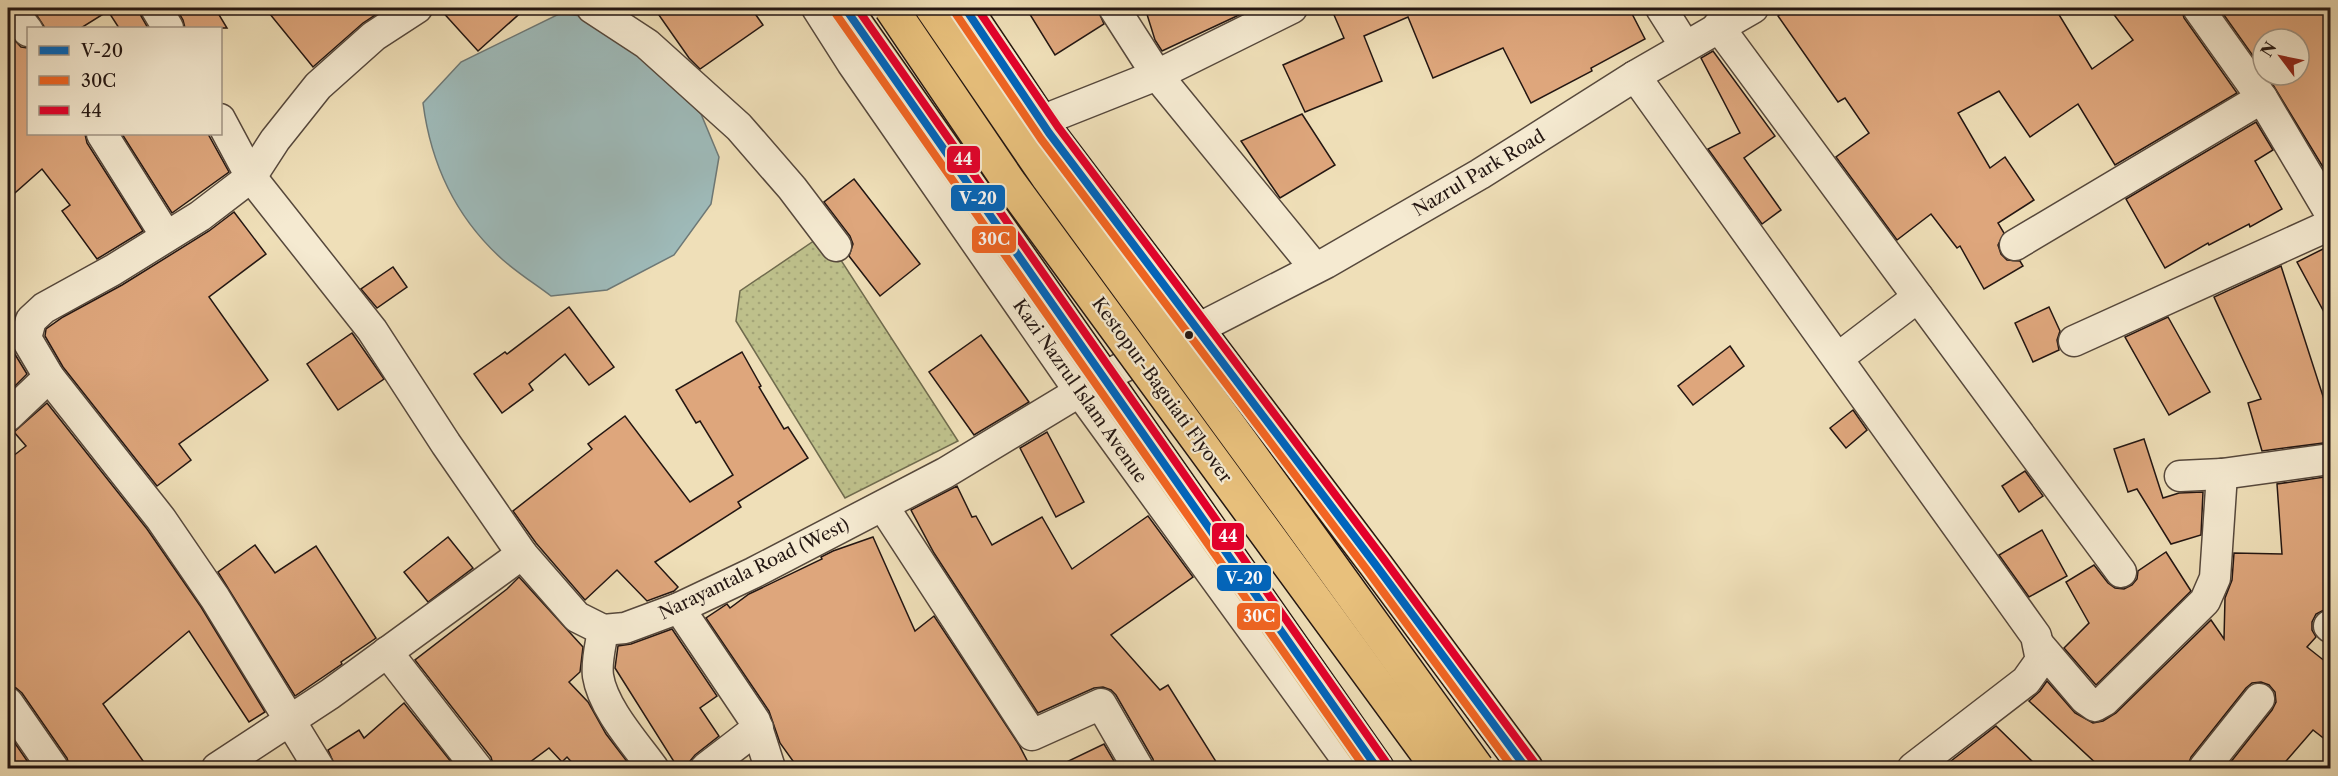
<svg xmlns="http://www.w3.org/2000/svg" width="2338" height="776" font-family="'Libre Caslon Text',serif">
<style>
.park{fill:url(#park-dots);stroke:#706b4e;stroke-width:1.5}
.water{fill:#9ebab9;stroke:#6d7876;stroke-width:1.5}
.building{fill:#dea67c;stroke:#231612;stroke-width:1.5}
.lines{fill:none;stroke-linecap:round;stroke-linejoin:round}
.minor-casing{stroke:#56483c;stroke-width:33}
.major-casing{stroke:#231612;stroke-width:36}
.minor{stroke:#f5ead1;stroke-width:30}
.major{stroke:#e8c07c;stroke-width:33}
.major-bridge-casing{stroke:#231612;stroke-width:36;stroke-linecap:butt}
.major-bridge{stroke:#e8c07c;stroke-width:33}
.bus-1-casing{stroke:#f5ead1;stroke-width:12}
.bus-2-casing{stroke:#f5ead1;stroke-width:12}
.bus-3-casing{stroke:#f5ead1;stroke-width:12}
.bus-1{stroke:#0065bd;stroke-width:8}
.bus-2{stroke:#f26522;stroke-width:8}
.bus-3{stroke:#e4002b;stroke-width:8}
.bus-dot{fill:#231612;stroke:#f5ead1;stroke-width:2}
.labels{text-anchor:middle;stroke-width:4.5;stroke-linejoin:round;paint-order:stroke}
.street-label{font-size:18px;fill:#231612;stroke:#f5ead1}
.line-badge{stroke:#f5ead1;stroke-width:2}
.badge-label{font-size:16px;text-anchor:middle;font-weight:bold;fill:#fff}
</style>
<defs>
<pattern id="park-dots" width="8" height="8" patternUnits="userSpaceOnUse" patternTransform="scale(1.5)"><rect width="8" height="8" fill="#bec08b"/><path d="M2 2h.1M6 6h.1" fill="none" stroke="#a3a477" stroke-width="1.8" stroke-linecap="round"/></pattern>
</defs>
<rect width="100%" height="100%" fill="#efdfb8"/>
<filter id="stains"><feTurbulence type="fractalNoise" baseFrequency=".00333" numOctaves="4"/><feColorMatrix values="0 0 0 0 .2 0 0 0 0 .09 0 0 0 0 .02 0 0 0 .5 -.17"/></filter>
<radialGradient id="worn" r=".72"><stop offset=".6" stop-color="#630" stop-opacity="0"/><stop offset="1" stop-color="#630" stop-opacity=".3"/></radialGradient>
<path class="park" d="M 824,234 L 958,441 L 845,498 L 736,321 L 740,291 Z"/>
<path class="water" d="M 561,13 L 607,20 L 701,114 L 719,157 L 711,204 L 674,255 L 607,290 L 551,296 C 535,284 518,273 503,260 C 456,218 431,165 423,103 L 461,62 Z"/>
<g class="building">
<path d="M 32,8 L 139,8 L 141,16 L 148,28 L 119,28 L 108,11 L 81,28 L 45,28 Z"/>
<path d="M 176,8 L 215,8 L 227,28 L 185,28 L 183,20 Z"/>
<path d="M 265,8 L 386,8 L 363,23 L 313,67 Z"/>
<path d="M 439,8 L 526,8 L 478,51 Z"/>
<path d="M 654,8 L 751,8 L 763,25 L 700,69 L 689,58 Z"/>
<path d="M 1026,8 L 1097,8 L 1104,24 L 1055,55 Z"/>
<path d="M 1145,8 L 1254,8 L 1162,51 L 1155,40 Z"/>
<path d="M 1331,8 L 1629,8 L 1645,39 L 1591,68 L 1592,71 L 1531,103 L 1503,48 L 1433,78 L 1408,17 L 1364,36 L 1382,81 L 1305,112 L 1283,65 L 1344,38 Z"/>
<path d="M 1790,8 L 2055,8 L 2092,69 L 2133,40 L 2109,8 L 2181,8 L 2184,18 L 2237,93 L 2115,165 L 2078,104 L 2030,137 L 1999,91 L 1958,113 L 1990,168 L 2005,157 L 2034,200 L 1998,223 L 2004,233 L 1998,245 L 2001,254 L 2007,260 L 2020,261 L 2023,266 L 1984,289 L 1960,246 L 1957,248 L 1931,214 L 1897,240 L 1836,157 L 1869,133 L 1845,98 L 1838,102 L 1778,16 Z"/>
<path d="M 2219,8 L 2331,8 L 2331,169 L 2326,172 L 2267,75 L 2299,75 L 2299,39 L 2263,39 L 2263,70 Z"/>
<path d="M 8,33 L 21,47 L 28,48 L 28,134 L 85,134 L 87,143 L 143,231 L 97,259 L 62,211 L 70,205 L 42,169 L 8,199 Z"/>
<path d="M 1713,51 L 1775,136 L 1744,158 L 1781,210 L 1762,224 L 1708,149 L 1740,133 L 1701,58 Z"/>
<path d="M 1302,114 L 1335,165 L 1280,198 L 1241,141 Z"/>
<path d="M 2256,122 L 2273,150 L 2255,161 L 2282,209 L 2250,227 L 2249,224 L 2209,245 L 2208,243 L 2165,268 L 2126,199 Z"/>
<path d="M 122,134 L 208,134 L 229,172 L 172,213 Z"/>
<path d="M 854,179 L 920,264 L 880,296 L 849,256 L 853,244 L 850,236 L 824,202 Z"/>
<path d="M 234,212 L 266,254 L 209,297 L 268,380 L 179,444 L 191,460 L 157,486 L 63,367 L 45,336 L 46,329 L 63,317 L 122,285 L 209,231 Z"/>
<path d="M 2331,245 L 2331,325 L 2297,262 Z"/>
<path d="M 2281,266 L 2331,421 L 2331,442 L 2262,451 L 2248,403 L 2261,399 L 2214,297 Z"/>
<path d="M 393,267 L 407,287 L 377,308 L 361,289 Z"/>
<path d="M 569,307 L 614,367 L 589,385 L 565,354 L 529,384 L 533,390 L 502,413 L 474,374 L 505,352 L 507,354 Z"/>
<path d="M 2049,307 L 2060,331 L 2057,340 L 2059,350 L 2033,362 L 2015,323 Z"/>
<path d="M 2168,317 L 2210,392 L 2169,415 L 2125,337 Z"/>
<path d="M 352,333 L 384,379 L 338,410 L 307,364 Z"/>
<path d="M 981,335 L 1029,402 L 974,435 L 929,372 Z"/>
<path d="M 1730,346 L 1744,366 L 1693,405 L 1678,386 Z"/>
<path d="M 13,351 L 27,374 L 8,393 L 8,355 Z"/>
<path d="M 742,352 L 761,386 L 759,387 L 784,429 L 788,427 L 808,458 L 738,502 L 741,507 L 655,562 L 678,587 L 674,591 L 647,601 L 617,570 L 585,600 L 536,543 L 513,511 L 592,449 L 588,444 L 625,416 L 690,502 L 733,475 L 700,421 L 696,423 L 676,390 Z"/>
<path d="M 47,403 L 147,529 L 201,607 L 265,712 L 249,722 L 189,631 L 103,704 L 148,768 L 70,768 L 67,758 L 22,693 L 16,688 L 8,686 L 8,460 L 26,446 L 14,432 Z"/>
<path d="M 1853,410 L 1867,430 L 1846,448 L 1830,428 Z"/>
<path d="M 1047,432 L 1084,502 L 1056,517 L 1020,448 Z"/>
<path d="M 2144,439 L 2163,498 L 2179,493 L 2203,492 L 2201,535 L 2171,544 L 2137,489 L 2128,492 L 2114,449 Z"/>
<path d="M 2025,471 L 2043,496 L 2019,512 L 2002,486 Z"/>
<path d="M 2331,476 L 2331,609 L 2324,610 L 2316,614 L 2312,622 L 2312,630 L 2316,637 L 2307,647 L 2331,666 L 2331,744 L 2313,730 L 2280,768 L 2226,768 L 2272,710 L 2276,702 L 2275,692 L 2269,685 L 2261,682 L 2252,683 L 2246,688 L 2191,757 L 2187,768 L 2101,768 L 2029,701 L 2040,691 L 2047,681 L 2075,713 L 2093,723 L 2103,721 L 2116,713 L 2211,620 L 2224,639 L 2225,598 L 2232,580 L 2234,553 L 2282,554 L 2277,484 Z"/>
<path d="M 957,486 L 972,517 L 976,516 L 992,545 L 1042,517 L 1072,569 L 1148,516 L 1193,577 L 1111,635 L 1160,690 L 1168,685 L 1220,768 L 1155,768 L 1153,759 L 1116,695 L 1111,690 L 1103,687 L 1094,688 L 1038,713 L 934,553 L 911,510 Z"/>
<path d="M 2042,530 L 2067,576 L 2029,597 L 1999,555 Z"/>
<path d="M 448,537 L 473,568 L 428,602 L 404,572 Z"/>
<path d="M 873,537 L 915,631 L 934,616 L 1019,745 L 1031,768 L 798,768 L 780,743 L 769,711 L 706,618 L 727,604 L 730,608 L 749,594 L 822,559 L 821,557 L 833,551 Z"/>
<path d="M 255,545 L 275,573 L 316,546 L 376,638 L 341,662 L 342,664 L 295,696 L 218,572 Z"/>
<path d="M 2166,552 L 2191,591 L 2096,685 L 2064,648 L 2089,623 L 2066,582 L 2094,565 L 2108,583 L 2115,588 L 2124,589 L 2132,585 L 2137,579 L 2138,571 Z"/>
<path d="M 519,577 L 583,647 L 580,672 L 569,682 L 588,702 L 606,734 L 632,768 L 577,768 L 567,757 L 562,762 L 549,748 L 522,768 L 494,768 L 491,757 L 415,660 L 507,589 Z"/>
<path d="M 672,629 L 717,696 L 700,708 L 719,736 L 695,755 L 690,761 L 689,768 L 678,768 L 615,668 L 618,646 L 631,644 Z"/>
<path d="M 404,703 L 456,768 L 336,768 L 328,750 L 359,730 L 364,738 Z"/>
<path d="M 1996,726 L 2039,768 L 1943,768 L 1951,761 Z"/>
<path d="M 8,733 L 32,768 L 8,768 Z"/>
<path d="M 1104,744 L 1118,768 L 1054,768 Z"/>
</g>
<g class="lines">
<g class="minor-casing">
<g id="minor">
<path d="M 10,8 L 28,31"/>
<path d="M 156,8 L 168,28"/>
<path d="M 592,8 L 647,44 L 739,127 L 792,188 L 836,246"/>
<path d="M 817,8 L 852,63 L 1080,392 L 1353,768"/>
<path d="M 1114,8 L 1157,75 L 1315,268"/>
<path d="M 1661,8 L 1685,46"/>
<path d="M 2198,8 L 2262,98 L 2330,213"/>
<path d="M 1718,26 L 2121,572"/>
<path d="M 1635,76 L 2036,636 L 2041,660 L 2026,681 L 1913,768"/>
<path d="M 220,119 L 251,177 L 372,330 L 446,444 L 522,554"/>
<path d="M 1041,121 L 1157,75 L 1292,8"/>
<path d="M 102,134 L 166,236"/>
<path d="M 2015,245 L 2262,98"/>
<path d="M 2074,341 L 2330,225"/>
<path d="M 1838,358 L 1918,297"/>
<path d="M 8,416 L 49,377"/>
<path d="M 2180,476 L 2222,474 L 2330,459"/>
<path d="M 883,506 L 1032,735 L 1101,704 L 1138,768"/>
<path d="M 679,608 L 755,721 L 770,768"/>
<path d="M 2329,626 L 2330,627"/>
<path d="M 603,630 C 601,644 596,661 598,676 C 603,708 635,743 653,768"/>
<path d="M 2039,645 L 2085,699 L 2095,706 L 2104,701 L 2205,601 L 2215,578 L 2222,474"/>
<path d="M 387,652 L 477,768"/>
<path d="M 8,703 L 53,768"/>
<path d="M 217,768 L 330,694 L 522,554 L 577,617 L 603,630 L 625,628 L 679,608 L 753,573 L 945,473 L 1102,378 L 1326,263 L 1480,174 L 1635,76 L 1753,8"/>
<path d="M 319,768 L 215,598 L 161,519 L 49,377 L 26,338 L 31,320 L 44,308 L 113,270 L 200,216 L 251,177 L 275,140 L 318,86 L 374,36 L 417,8"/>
<path d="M 706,768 L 758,728"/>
<path d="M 2204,768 L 2259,699"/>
</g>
</g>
<g class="major-casing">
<g id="major">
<path d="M 845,8 L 1377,768"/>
<path d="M 965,8 L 1049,133 L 1375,564 L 1526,768"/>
</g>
</g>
<use href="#minor" class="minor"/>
<use href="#major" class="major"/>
<g class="major-bridge-casing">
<g id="major-bridge">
<path d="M 891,8 L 1009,182 L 1438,768"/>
<path d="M 932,8 L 1047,176 L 1296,517 L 1477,768"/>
</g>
</g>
<use href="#major-bridge" class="major-bridge"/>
<g class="bus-1-casing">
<g id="bus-1">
<path d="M 845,8 L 1377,768"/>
<path d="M 965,8 L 1049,133 L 1375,564 L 1526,768"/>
</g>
</g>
<g class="bus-2-casing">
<g id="bus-2">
<path d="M 836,14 L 1365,768"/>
<path d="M 956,14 L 1041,139 L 1367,570 L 1513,768"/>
</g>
</g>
<g class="bus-3-casing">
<g id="bus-3">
<path d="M 857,8 L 1386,762"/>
<path d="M 977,8 L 1058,127 L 1383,558 L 1534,762"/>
</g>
</g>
<use href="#bus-1" class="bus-1"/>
<use href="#bus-2" class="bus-2"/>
<use href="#bus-3" class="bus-3"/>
</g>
<circle class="bus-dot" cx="1189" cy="335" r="5"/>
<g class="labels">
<g class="street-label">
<text transform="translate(1479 173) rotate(-31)" y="6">Nazrul Park Road</text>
<text transform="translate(1162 390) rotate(54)" y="6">Kestopur-Baguiati Flyover</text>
<text transform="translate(1080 391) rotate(55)" y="6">Kazi Nazrul Islam Avenue</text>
<text transform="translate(754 569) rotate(-26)" y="6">Narayantala Road (West)</text>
</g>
</g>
<g class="line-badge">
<rect x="946" y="145" width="35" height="29" rx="6" fill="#e4002b"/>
<rect x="950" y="184" width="56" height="28" rx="6" fill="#0065bd"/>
<rect x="971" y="225" width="46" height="29" rx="6" fill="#f26522"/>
<rect x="1211" y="522" width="34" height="29" rx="6" fill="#e4002b"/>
<rect x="1216" y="564" width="56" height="28" rx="6" fill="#0065bd"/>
<rect x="1236" y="602" width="45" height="29" rx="6" fill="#f26522"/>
</g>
<g class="badge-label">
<text x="963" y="165">44</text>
<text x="978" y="204">V-20</text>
<text x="994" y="245">30C</text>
<text x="1228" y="542">44</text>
<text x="1244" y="584">V-20</text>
<text x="1259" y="622">30C</text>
</g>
<rect width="2338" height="776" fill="none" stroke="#efdfb8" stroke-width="30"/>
<rect x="9" y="9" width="2320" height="758" fill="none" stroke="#231612" stroke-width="3"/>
<rect x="15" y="15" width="2308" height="746" fill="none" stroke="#231612" stroke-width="1.5"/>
<rect x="27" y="27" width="195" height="108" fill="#f5ead1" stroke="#a19585" stroke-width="1.5"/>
<rect x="39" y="46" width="30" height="9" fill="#0065bd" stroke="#a19585" stroke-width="1.5"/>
<text x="81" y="57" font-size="18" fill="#231612">V-20</text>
<rect x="39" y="76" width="30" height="9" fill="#f26522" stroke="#a19585" stroke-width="1.5"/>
<text x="81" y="87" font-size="18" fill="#231612">30C</text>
<rect x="39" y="106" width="30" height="9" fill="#e4002b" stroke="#a19585" stroke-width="1.5"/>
<text x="81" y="117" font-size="18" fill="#231612">44</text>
<g transform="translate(2281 57) rotate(302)"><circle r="28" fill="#f5ead1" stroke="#a19585" stroke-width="1.5"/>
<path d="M0-4.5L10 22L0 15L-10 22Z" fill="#8f2418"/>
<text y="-9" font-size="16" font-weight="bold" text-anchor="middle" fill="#231612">N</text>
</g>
<rect width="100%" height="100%" filter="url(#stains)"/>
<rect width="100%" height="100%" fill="url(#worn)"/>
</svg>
